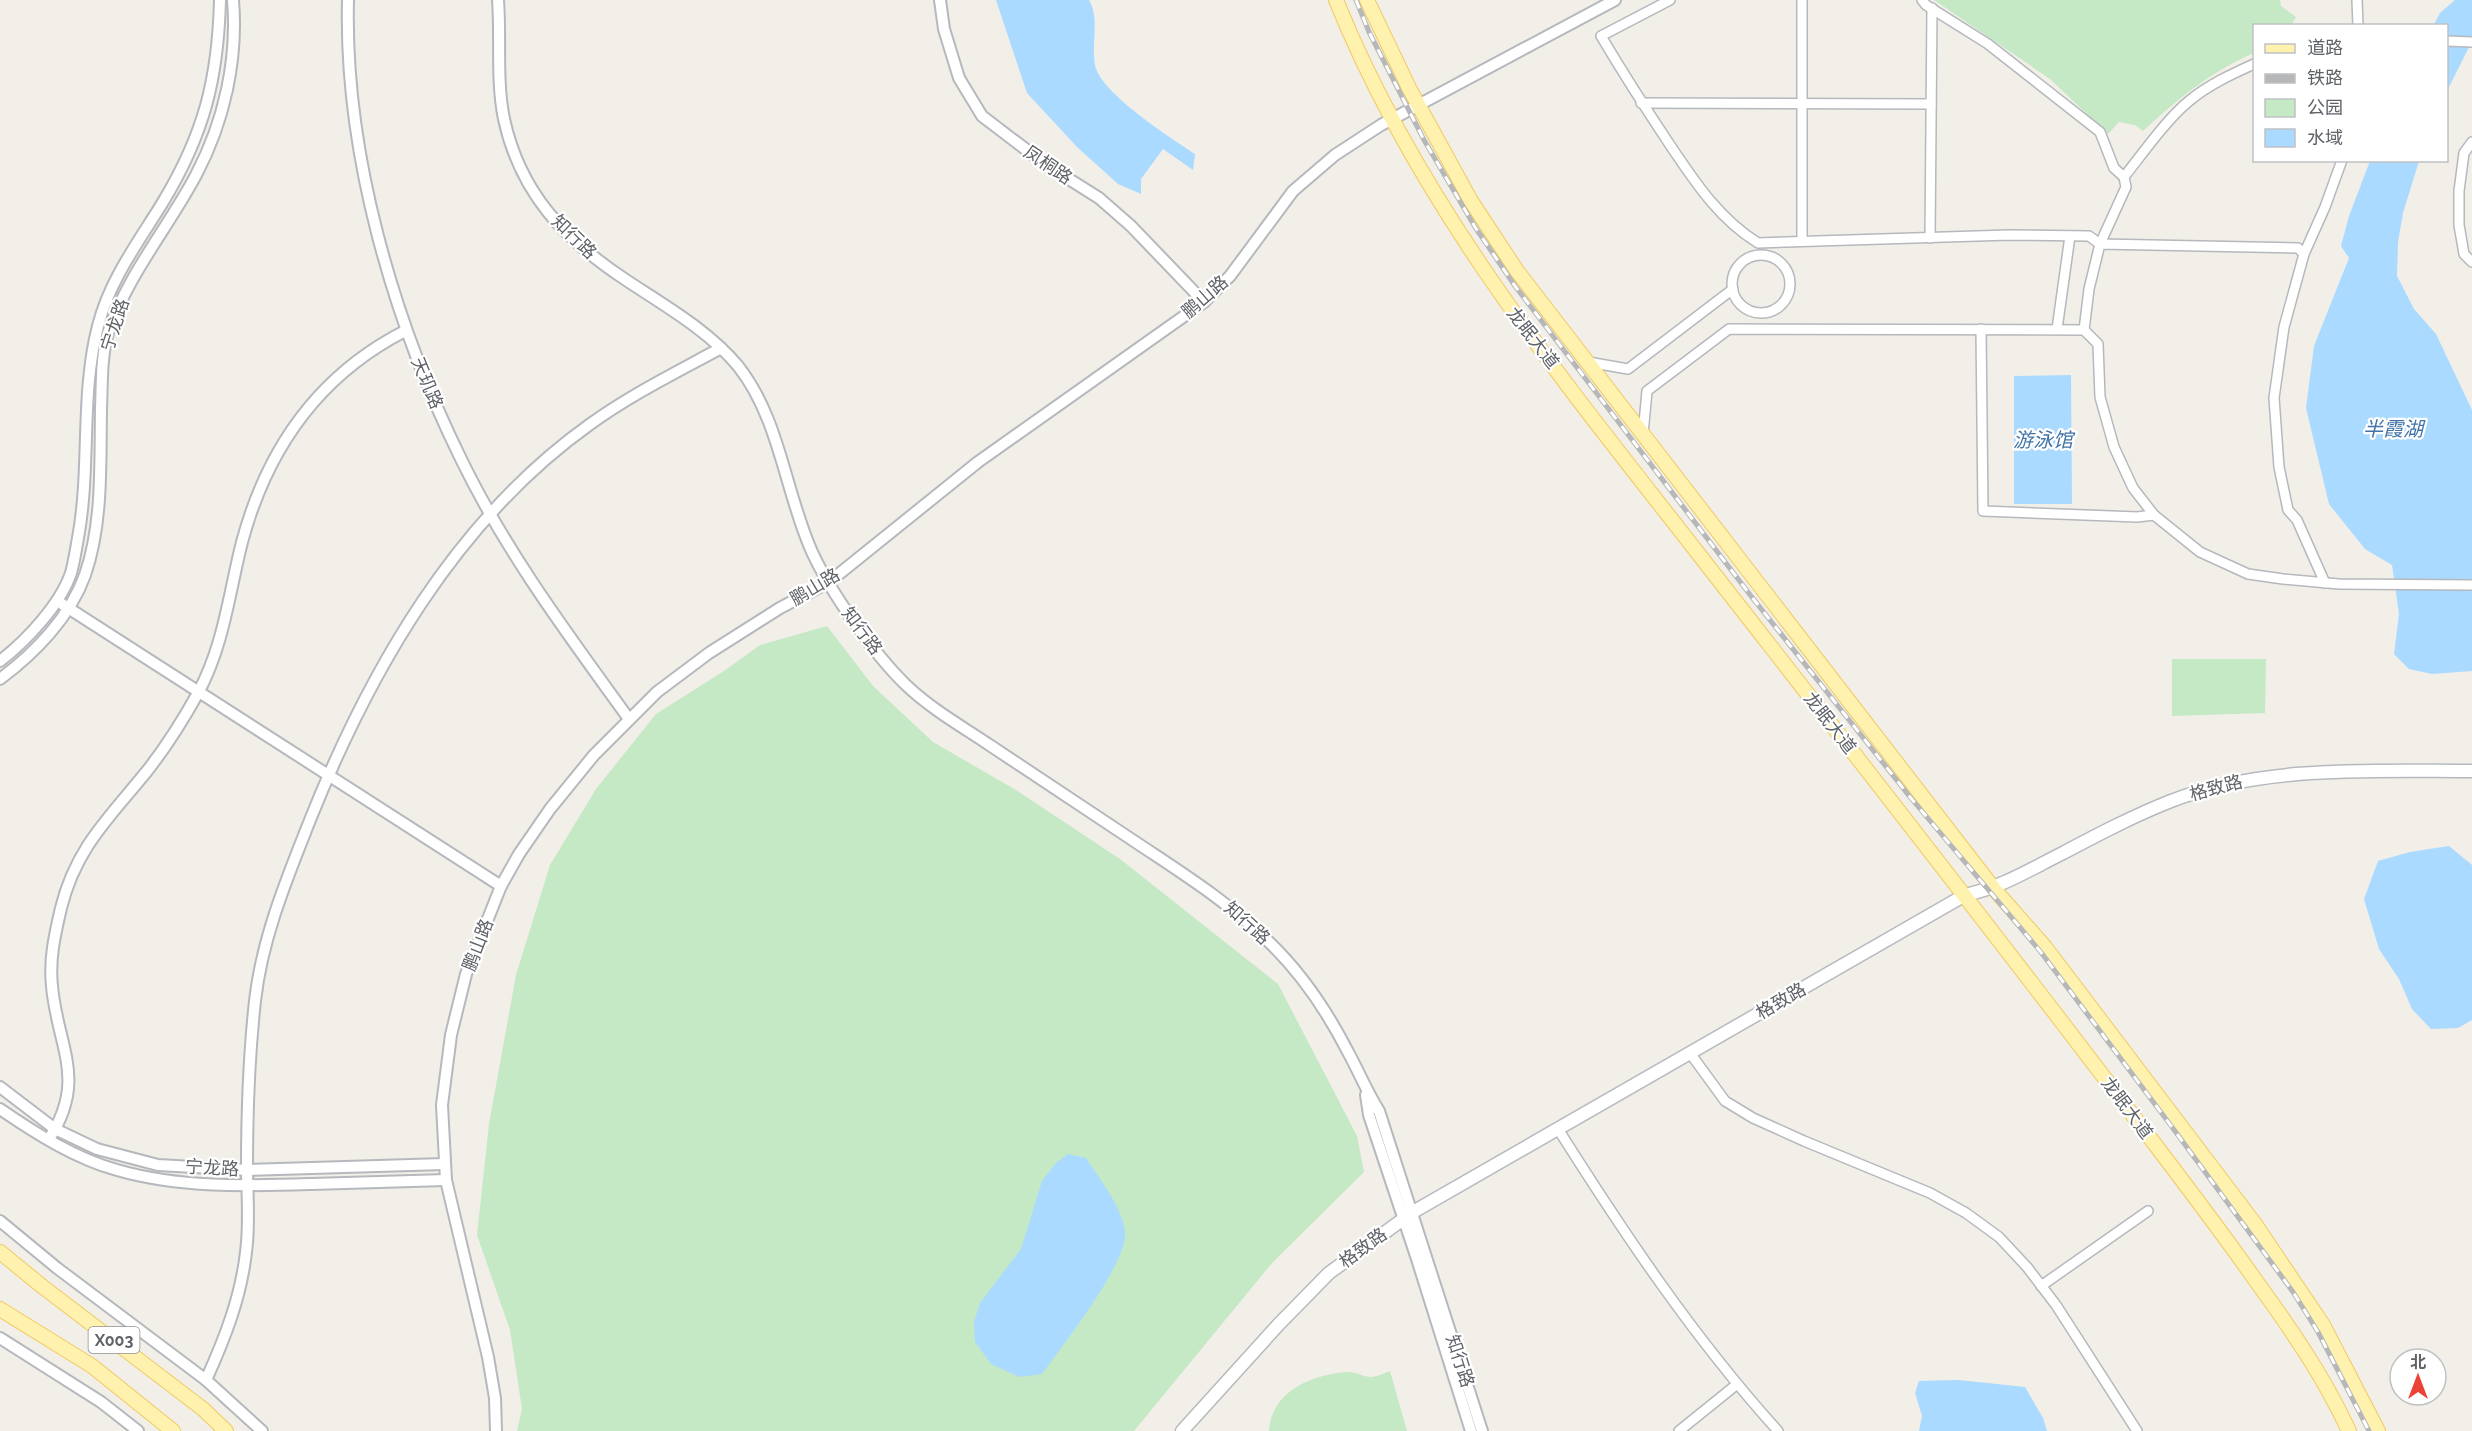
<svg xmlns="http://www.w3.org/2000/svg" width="2472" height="1431" font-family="Raleway,'Noto Sans SC',sans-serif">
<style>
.green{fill:#c5e8c5}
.water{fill:#aadaff}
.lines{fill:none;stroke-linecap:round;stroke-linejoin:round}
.minor-casing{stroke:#b5b8bc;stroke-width:12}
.tertiary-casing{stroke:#b5b8bc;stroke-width:14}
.secondary-casing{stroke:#b6babf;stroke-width:15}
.primary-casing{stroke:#f2c960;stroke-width:16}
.minor{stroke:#fff;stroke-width:9}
.tertiary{stroke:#fff;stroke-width:10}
.secondary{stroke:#fff;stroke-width:12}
.primary{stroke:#fff2af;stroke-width:14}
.rail-casing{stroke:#b6b7b8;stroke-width:5}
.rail{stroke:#fff;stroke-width:3;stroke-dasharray:9;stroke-linecap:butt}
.labels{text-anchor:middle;stroke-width:4.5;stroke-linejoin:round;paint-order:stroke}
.shield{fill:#fff;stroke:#8f9295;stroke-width:1.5}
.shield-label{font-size:16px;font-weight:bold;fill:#5f6368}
.street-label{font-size:18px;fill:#5f6368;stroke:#fff}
.water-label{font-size:20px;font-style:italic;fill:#4174aa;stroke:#fff}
</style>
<rect width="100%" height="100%" fill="#f1efe8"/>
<g class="green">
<path d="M 1934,0 L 2280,0 L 2281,6 L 2296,17 L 2291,25 L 2254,26 L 2254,53 C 2210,72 2178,99 2143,131 L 2135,125 L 2119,122 L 2108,134 L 2050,79 Z"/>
<path d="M 827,626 L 873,686 L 933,742 L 1016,790 L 1120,859 L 1278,984 L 1357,1136 L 1364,1172 L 1272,1263 L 1134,1431 L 517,1431 L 522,1409 L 510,1330 L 477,1235 L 489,1124 L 516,975 L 550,865 L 596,789 L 656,714 L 724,671 L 760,645 Z"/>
<path d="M 2172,659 L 2266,659 L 2265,713 L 2172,716 Z"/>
<path d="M 1390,1371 L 1407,1431 L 1269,1431 C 1271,1391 1313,1374 1348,1372 C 1356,1372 1364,1377 1371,1377 C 1377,1377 1384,1373 1390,1371 Z"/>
</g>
<g class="water">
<path d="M 996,0 L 1089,0 C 1100,18 1091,45 1095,65 C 1100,93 1171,138 1195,154 L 1193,170 L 1163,149 L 1141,179 L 1141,194 L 1118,184 L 1077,147 L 1027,93 Z"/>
<path d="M 2455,0 L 2472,0 L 2472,41 L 2447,91 L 2446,26 L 2433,26 L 2440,13 Z"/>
<path d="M 2370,161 L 2419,161 L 2403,213 L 2398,242 L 2397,276 L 2414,309 L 2436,334 L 2472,410 L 2472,671 L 2432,674 L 2409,669 L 2394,654 L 2399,614 L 2392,565 L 2365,549 L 2329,504 L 2306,408 L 2314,346 L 2349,258 L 2341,246 L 2349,216 Z"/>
<path d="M 2071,375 L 2072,504 L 2014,504 L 2014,376 Z"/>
<path d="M 2449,846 L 2472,865 L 2472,1020 L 2458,1028 L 2431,1029 L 2412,1009 L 2399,979 L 2379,949 L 2364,899 L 2378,861 L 2410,852 Z"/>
<path d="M 1068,1154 L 1086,1158 C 1100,1180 1121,1205 1125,1231 C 1129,1262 1062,1346 1042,1374 L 1019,1377 L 991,1364 L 975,1342 L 974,1322 L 980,1303 L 1021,1249 L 1042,1181 L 1056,1163 Z"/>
<path d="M 1959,1380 L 2025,1387 L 2043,1418 L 2047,1431 L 1919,1431 L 1922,1416 L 1915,1393 L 1919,1381 Z"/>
</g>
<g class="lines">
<g class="minor-casing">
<g id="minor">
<path d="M 1670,0 L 1601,36 C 1623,73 1646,109 1670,145 C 1695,182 1719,219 1758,243 L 2009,235 L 2089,236 L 2100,244 L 2126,187 L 2124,177 C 2143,153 2166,120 2189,101 C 2208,85 2232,74 2254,64"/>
<path d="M 1802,0 L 1802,241"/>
<path d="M 1922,0 L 1926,5 L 1988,44 L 2100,132 L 2114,168 L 2124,177"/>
<path d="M 2357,0 L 2358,26"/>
<path d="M 2446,41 L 2472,42"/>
<path d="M 1641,103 L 1931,104"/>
<path d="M 2472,142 L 2464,153 L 2459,191 L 2459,225 L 2464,254 L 2472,262"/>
<path d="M 1930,238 L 1932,8"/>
<path d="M 2304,254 L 2298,248 L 2100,244 L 2089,289 L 2084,330 L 2098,344 L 2100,397 L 2114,447 L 2133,488 L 2154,515 L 2200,552 L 2248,574 L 2283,579 L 2339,584 L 2472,585"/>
<circle cx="1761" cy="284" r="29"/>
<path d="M 1981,329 L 1983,511 L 2137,517 L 2154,515"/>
<path d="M 2057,329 L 2070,236"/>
<path d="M 1588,362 L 1628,369 L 1733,289"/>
<path d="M 1643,434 L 1647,391 L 1729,329 L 2084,330"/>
<path d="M 2325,583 L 2297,520 L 2288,510 L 2279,467 L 2274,398 L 2284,327 L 2304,254 L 2325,207 L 2342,160"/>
<path d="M 1690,1053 L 1725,1101 L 1753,1118 L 1804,1141 L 1930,1193 L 1966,1213 L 1999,1237 L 2027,1267 L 2056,1305 L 2137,1431"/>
<path d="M 1558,1129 C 1625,1235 1694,1338 1778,1431"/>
<path d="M 2041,1286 L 2148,1211"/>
<path d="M 1679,1431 L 1736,1385"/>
</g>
</g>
<g class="tertiary-casing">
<g id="tertiary">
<path d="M 348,0 C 344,153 394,323 461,459 C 506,552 569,636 629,719"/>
<path d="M 498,0 C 501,39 496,80 504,119 C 520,193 565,240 626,280 C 665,306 708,330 738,366 C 780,419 785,492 812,552 C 831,593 874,654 906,685 C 931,709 963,727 991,746 C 1040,779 1090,812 1140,845 C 1185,875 1231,904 1270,943 C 1302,974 1328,1013 1348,1052 C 1359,1072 1367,1092 1379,1111 L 1482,1431"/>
<path d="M 940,0 L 944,29 L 959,78 L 982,116 L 1045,164 L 1099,198 L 1131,226 L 1204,302"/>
<path d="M 62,604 L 501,886"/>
<path d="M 0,661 C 26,641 60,605 71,573 C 74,562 76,549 78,538 C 91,467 80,396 98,326 C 110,279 138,243 163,202 C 204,134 218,79 220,0"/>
<path d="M 0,679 C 35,653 70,617 85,575 C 103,523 100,464 101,409 C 102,385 101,356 108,333 C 128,274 168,228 196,175 C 224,122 238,60 233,0"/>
<path d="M 0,1087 L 55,1129 L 97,1149 L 158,1165 L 247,1170 L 444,1164"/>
<path d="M 1366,1095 L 1369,1115 L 1417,1259 L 1471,1431"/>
<path d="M 0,1109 C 35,1133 76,1159 117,1170 C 179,1188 246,1186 309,1184 C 355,1183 401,1181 446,1180"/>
<path d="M 49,1139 C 88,1079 57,1046 52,986 C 49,959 55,934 61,908 C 76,847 110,817 147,771 C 166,747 183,720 198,693 C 224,645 229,593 242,542 C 267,449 319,375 405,331"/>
<path d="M 0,1221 L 57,1268 L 206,1380 L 262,1431"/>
<path d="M 0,1338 L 101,1402 L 138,1431"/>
<path d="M 206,1380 C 225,1338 241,1297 246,1252 C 250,1223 247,1195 247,1166 C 247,1111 249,1056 255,1001 C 262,938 287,878 310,820 C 370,670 456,520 589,425 C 630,395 677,372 721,348"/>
<path d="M 496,1431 L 495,1398 L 488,1357 L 446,1180 L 442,1105 L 451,1035 L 466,974 L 501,886 L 519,854 L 550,809 L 594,755 L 657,692 L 709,653 L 780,608 L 829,582 L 978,462 L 1204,302 L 1230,276 L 1293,191 L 1335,155 L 1381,125 L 1615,0"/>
</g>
</g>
<g class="secondary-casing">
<path id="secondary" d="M 1182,1431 L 1279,1324 L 1329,1273 L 1413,1212 L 1965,895 C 2002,887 2027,871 2061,854 C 2097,835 2133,816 2171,801 C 2262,765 2375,771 2472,771"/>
</g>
<g class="primary-casing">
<g id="primary">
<path d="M 1336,0 C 1419,206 1562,379 1697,552 C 1838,733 1980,914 2119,1097 C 2165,1158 2212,1218 2256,1281 C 2291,1329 2324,1377 2349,1431"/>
<path d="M 1367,0 L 1409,88 L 1471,201 L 1517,271 L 1994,889 L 2045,947 L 2255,1224 L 2323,1325 L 2378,1431"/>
<path d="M 0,1252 L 43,1287 L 203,1409 L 226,1431"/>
<path d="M 0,1309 L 92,1366 L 173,1431"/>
</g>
</g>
<use href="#minor" class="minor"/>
<use href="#tertiary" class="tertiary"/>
<use href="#secondary" class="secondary"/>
<use href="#primary" class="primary"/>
<g class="rail-casing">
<path id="rail" d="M 1356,0 L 1369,32 L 1424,140 L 1475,227 L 1515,286 L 1751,596 L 1910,797 L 2040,951 L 2172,1127 L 2293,1292 L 2318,1332 L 2369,1431"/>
</g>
<use href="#rail" class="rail"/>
</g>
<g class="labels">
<rect class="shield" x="88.5" y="1327" width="51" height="26" rx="4.5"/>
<g class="shield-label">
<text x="114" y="1346">X003</text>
</g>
<g class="street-label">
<text transform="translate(1048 165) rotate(34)" y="6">凤桐路</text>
<text transform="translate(574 237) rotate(44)" y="6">知行路</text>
<text transform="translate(1205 297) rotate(-41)" y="6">鹏山路</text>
<text transform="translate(115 325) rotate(-72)" y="6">宁龙路</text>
<text transform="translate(1533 338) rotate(52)" y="6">龙眠大道</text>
<text transform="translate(427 383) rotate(67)" y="6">天玑路</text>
<text transform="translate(815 587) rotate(-31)" y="6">鹏山路</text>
<text transform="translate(862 631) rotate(53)" y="6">知行路</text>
<text transform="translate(1830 723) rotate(52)" y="6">龙眠大道</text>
<text transform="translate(2216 788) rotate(-15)" y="6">格致路</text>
<text transform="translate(1247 923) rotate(42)" y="6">知行路</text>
<text transform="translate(478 945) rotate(-69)" y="6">鹏山路</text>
<text transform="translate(1781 1001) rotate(-30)" y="6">格致路</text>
<text transform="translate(2127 1108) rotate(53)" y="6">龙眠大道</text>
<text transform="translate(212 1168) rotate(3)" y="6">宁龙路</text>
<text transform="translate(1363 1248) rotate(-36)" y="6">格致路</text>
<text transform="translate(1460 1361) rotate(72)" y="6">知行路</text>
</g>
<g class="water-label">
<text x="2393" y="436">半霞湖</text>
<text x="2043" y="447">游泳馆</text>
</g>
</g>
<rect x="2253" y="24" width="195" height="138" fill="#ffffff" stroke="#bfc1c3" stroke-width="1.5"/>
<rect x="2265" y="44" width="30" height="9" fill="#fff2af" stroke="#bfc1c3" stroke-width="1.5"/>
<text x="2307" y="54" font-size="18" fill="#5f6368">道路</text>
<rect x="2265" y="74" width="30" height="9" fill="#b6b7b8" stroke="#bfc1c3" stroke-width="1.5"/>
<text x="2307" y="84" font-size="18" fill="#5f6368">铁路</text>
<rect x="2265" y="99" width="30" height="18" fill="#c5e8c5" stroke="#bfc1c3" stroke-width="1.5"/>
<text x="2307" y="114" font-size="18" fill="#5f6368">公园</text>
<rect x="2265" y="129" width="30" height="18" fill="#aadaff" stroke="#bfc1c3" stroke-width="1.5"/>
<text x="2307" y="144" font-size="18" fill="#5f6368">水域</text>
<g transform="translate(2418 1377)"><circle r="28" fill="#ffffff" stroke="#bfc1c3" stroke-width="1.5"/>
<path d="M0-4.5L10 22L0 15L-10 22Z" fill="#ea4335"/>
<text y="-9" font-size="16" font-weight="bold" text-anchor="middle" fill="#5f6368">北</text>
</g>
</svg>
